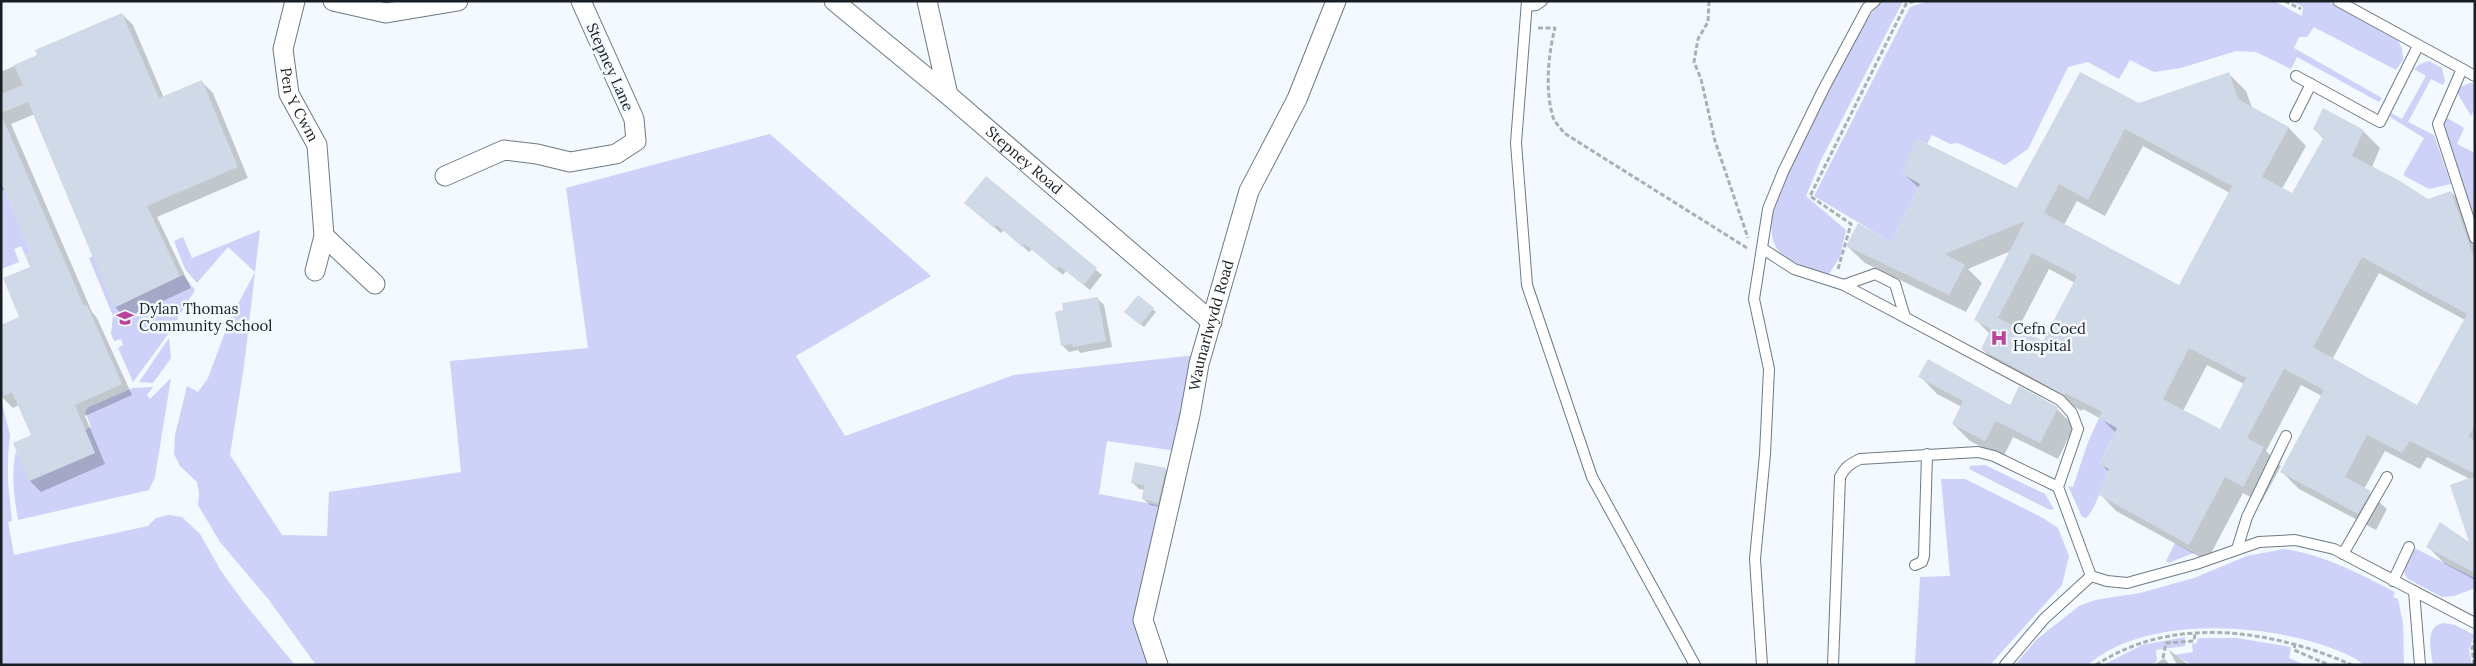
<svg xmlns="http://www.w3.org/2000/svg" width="2476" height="666" font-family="Lora,serif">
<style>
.green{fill:#ced1f8}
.shadow{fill:#0003;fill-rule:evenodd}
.building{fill:#d0d9e8;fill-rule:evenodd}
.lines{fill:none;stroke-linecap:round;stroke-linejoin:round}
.lane-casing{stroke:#6d7a85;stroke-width:12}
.street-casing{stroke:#6d7a85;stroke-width:21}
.path{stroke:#aab0b5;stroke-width:3;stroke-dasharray:5 2.5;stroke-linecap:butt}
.lane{stroke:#fff;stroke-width:10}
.street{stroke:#fff;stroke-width:19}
.labels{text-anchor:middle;stroke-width:5;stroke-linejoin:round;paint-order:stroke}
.street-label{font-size:15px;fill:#181e22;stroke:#f3f9fe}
.poi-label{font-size:15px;fill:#181e22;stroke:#f3f9fe;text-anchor:start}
</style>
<rect width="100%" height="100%" fill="#f3f9fe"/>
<g class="green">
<path d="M 1882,1 L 1903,1 L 1821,160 L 1806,196 L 1846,230 L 1840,257 L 1829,274 C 1812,269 1786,263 1776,247 C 1768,234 1772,213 1777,199 C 1789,163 1809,129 1826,96 C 1842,64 1857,27 1882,1 Z"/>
<path d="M 1928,1 L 2274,1 L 2302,16 L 2303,7 L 2292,1 L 2327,1 L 2398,41 L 2402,48 L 2403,60 L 2396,70 L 2314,27 L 2307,37 L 2299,37 L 2294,48 L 2382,98 L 2379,102 L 2297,57 L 2291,69 L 2256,52 L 2236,51 L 2181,68 L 2154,72 L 2130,60 L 2119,79 L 2088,62 L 2068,67 L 2028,149 L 2005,165 L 1958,143 L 1950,144 L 1932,135 L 1927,144 L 1917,139 L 1902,173 L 1920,184 L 1891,242 L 1814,196 L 1910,7 Z"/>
<path d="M 2429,61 L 2442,68 L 2445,81 L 2443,85 L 2431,79 L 2408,122 L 2434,135 L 2451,184 L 2429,189 L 2403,175 L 2424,138 L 2390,117 L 2391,113 L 2402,119 L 2426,76 L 2414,69 L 2420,64 Z"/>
<path d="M 2470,83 L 2475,83 L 2475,108 L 2471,116 L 2455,89 Z"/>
<path d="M 2447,118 L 2464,128 L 2457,144 L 2475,153 L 2475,225 L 2444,123 Z"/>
<path d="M 770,134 L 931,276 L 796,356 L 845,436 L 1014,375 L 1196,355 L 1177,451 L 1107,441 L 1099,494 L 1162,506 L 1140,619 L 1147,665 L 316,665 L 269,600 L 220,542 L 198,505 L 199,493 L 197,482 L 180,466 L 174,454 L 175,435 L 187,386 L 198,392 L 208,378 L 230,319 L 255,272 L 228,247 L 197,283 L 185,269 L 174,241 L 183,237 L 192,258 L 260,230 L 244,366 L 230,455 L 282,535 L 327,536 L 329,492 L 461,472 L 450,361 L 588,348 L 566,188 Z"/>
<path d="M 1,183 L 31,252 L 25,255 L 21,246 L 14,249 L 19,262 L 1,269 Z"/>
<path d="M 95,255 L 119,305 L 183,275 L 195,290 L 169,333 L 133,382 L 118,348 L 123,345 L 121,339 L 114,341 L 111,334 L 113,316 L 89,258 Z"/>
<path d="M 169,338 L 171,358 L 153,383 L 139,382 Z"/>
<path d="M 171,378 L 155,477 L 149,490 L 18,520 C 14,496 11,474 16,451 L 30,481 L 95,453 L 85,430 L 91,427 L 85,411 L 89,407 L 133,388 L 153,387 L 147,395 L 150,399 Z"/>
<path d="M 1,399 L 10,435 L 8,455 L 8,483 L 12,521 L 8,522 L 14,555 L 148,526 L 156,518 L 169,515 L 182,517 L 200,534 L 221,571 L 245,604 L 295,665 L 1,665 Z"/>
<path d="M 2099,418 L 2158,449 L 2151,461 L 2111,440 L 2100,464 L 2109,469 C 2102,483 2097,508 2086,518 L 2082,517 L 2068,486 L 2073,487 L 2088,442 Z"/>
<path d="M 1985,465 L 2045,494 L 2054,509 L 2050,510 L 1969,469 L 1970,466 Z"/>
<path d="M 1941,479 L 1965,479 L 2043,518 L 2058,528 L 2069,556 L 2062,585 L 1990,665 L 1915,664 L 1920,577 L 1950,576 Z"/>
<path d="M 2175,543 L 2194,553 L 2168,563 L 2166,561 Z"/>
<path d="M 2412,547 L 2475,578 L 2475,588 L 2454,596 L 2442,597 L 2408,579 C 2399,570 2408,557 2412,547 Z"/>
<path d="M 2284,549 C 2322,554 2360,574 2395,592 L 2393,597 L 2398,599 L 2403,623 L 2404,665 C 2393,665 2377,666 2366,665 C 2362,664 2359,661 2356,659 C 2343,652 2327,646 2313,642 C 2249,623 2141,618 2088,665 L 2015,665 L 2036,640 L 2079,606 L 2095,600 L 2140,593 L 2194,578 L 2247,556 Z"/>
<path d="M 2444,623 L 2455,625 L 2474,635 L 2469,650 L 2472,665 L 2433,665 C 2431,649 2424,626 2444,623 Z"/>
<path d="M 2185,637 L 2185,646 L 2156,650 L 2157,661 L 2152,665 L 2103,665 L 2142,645 Z"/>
<path d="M 2198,638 L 2237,638 L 2291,647 L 2289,658 L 2305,665 L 2192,665 L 2175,655 L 2193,652 L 2192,644 L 2197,643 Z"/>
</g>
<g class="shadow">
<path d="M 122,14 L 133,25 L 164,98 L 202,82 L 213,93 L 248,178 L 157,217 L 191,288 L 126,318 L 115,307 L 35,114 L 11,124 L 92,312 L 97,318 L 132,395 L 85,416 L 105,464 L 41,492 L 30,481 L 14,444 L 32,436 L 19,405 L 13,408 L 2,397 L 32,267 L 33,253 L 5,190 L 1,191 L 1,66 L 3,71 L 39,55 Z"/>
<path d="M 2229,74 L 2246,91 L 2252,108 L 2289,128 L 2306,146 L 2282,189 L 2293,195 L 2324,139 L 2314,129 L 2363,131 L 2380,148 L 2372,167 L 2428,200 L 2451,192 L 2468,210 L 2475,229 L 2475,580 L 2445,564 L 2428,547 L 2472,546 L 2470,479 L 2427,457 L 2420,469 L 2385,451 L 2364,489 L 2387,509 L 2376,530 L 2299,489 L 2282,472 L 2322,396 L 2301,385 L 2266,451 L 2281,466 L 2261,503 L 2243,493 L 2207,561 L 2116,511 L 2099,493 L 2109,472 L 2101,464 L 2116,433 L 2103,420 L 2083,409 L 2082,411 L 2000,366 L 1982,349 L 1990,334 L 1976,320 L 2011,251 L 1968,269 L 1982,283 L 1966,312 L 1865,263 L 1847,246 L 1892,244 L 1919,188 L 1903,173 L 2018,190 L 2139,105 ZM 2143,146 L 2230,193 L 2180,287 L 2064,225 L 2077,201 L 2105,216 ZM 2049,269 L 2075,283 L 2043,343 L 2018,329 ZM 2379,273 L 2465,320 L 2418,406 L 2332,360 ZM 2207,365 L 2244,384 L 2220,430 L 2183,411 Z"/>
<path d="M 986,178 L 1102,275 L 1090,290 L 1066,271 L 1063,275 L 1032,249 L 1029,252 L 1004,230 L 1001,233 L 971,208 Z"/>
<path d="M 1138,296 L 1156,312 L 1144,327 L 1128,314 Z"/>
<path d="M 1098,299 L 1104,305 L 1112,347 L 1080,353 L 1078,350 L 1069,352 L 1062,345 L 1065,311 Z"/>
<path d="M 1920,376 L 2011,406 L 2057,409 L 2074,426 L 2058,459 L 2013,437 L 2003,458 L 1970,441 L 1953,424 L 1962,407 L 1937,394 Z"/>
<path d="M 1166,469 L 1172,476 L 1165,508 L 1150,505 L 1143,499 L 1145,490 L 1139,489 L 1132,482 Z"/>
<path d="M 2169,650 L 2189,665 L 2177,665 Z"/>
<path d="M 2164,658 L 2170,665 L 2154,665 Z"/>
</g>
<g class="building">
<path d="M 122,13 L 159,98 L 202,80 L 238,167 L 147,206 L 180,276 L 114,308 L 28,102 L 1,113 L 1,94 L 23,85 L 14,65 L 37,55 L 35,50 Z"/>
<path d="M 2080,72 L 2139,103 L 2229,72 L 2238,99 L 2289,127 L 2262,177 L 2292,193 L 2324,137 L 2313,129 L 2323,108 L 2364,130 L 2352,156 L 2400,181 L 2428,199 L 2451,191 L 2475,261 L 2475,425 L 2468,437 L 2475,440 L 2475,474 L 2410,441 L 2402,453 L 2367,435 L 2345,477 L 2371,491 L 2358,514 L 2280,472 L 2324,390 L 2284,369 L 2247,438 L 2264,447 L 2243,487 L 2225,477 L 2189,545 L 2097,494 L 2109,469 L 2100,464 L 2117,428 L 2099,418 L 2102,412 L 2065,393 L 2064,395 L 1981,349 L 1991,329 L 1974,320 L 2025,221 L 1945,254 L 1965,265 L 1949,295 L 1846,246 L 1858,223 L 1891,242 L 1920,184 L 1901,173 L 1917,139 L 2017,188 ZM 2125,129 L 2232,186 L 2179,285 L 2044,213 L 2059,184 L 2088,200 ZM 2032,253 L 2077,276 L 2043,341 L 1998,318 ZM 2362,257 L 2467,314 L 2417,405 L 2313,347 ZM 2189,348 L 2246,378 L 2220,429 L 2163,399 Z"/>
<path d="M 1,114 L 84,306 L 87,305 L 122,384 L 75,405 L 95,453 L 29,481 L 13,443 L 31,435 L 12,392 L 1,397 L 1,325 L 19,317 L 3,278 L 30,267 L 25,255 L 31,252 L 1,183 Z"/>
<path d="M 986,176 L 1097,268 L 1084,285 L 1059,266 L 1056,270 L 1025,244 L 1022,247 L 997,225 L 994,228 L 964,203 Z"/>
<path d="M 1138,295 L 1154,308 L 1140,325 L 1124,312 Z"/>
<path d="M 1098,297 L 1106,341 L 1073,347 L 1072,344 L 1061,346 L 1055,312 L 1063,310 L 1062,303 Z"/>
<path d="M 1928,359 L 2010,405 L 2019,386 L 2056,406 L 2058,408 L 2040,443 L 1996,421 L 1985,441 L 1952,424 L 1963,401 L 1918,377 Z"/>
<path d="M 1135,462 L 1166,468 L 1158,503 L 1142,499 L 1144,485 L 1131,483 Z"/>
<path d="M 2475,476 L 2475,573 L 2426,547 L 2440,522 L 2469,542 L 2450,485 Z"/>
</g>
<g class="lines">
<g class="lane-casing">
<g id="lane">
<path d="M 1527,1 L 1516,143 L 1527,285 L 1592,477 L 1695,665"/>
<path d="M 2338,1 L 2475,76"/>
<path d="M 1527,6 L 1536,5 L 1542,1"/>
<path d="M 2462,69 L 2438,124 L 2475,238"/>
<path d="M 2296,76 L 2380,122 L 2418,46"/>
<path d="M 2295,116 L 2311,84"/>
<path d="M 1763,249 L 1794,269 L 1844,285 L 2060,400 L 2072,413 L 2078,429 L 2058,487 L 2091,576 L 2107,581 L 2127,583 L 2196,564 L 2259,542 L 2295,540 L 2334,549 L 2475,623"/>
<path d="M 1844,285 L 1875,274 L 1895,284 L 1905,317"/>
<path d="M 2237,549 L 2247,517 L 2286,436"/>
<path d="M 2343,554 L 2387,477"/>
<path d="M 1915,565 L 1922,562 L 1924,556 L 1927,454"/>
<path d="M 2393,581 L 2409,547"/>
<path d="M 2414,591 L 2420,665"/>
<path d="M 1762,665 L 1755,559 L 1765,454 L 1769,369 L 1754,299 L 1768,209 L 1783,172 L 1823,90 L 1867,8 L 1875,1"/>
<path d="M 1833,665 L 1840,477 C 1845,467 1850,464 1860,459 L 1978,452 L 1994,456 L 2058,487"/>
<path d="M 2005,665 L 2044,619 L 2091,576"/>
</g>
</g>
<g class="street-casing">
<g id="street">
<path id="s1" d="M 295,1 L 283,49 L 289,94 L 317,145 L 324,236 L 315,271"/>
<path d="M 333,1 L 386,13 L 458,1"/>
<path id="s2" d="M 834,1 L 948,95 L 1212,322"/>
<path d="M 927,1 L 948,95"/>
<path d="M 445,176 L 504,150 L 537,154 L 570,162 L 616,154 L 636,141 L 634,119 L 581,1"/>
<path d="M 324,236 L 375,284"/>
<path id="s3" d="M 1158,665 L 1143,620 L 1190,415 L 1199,364 L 1249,191 L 1297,99 L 1336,1"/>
</g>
</g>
<g class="path">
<path d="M 1709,1 L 1708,22 L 1698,39 L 1694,62 L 1701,79 L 1715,141 L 1748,238"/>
<path d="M 2285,1 L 2301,9"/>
<path d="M 1538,28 L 1555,28 C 1548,55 1545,91 1553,117 C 1555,123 1561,128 1564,133 L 1747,248"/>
<path d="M 1838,269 L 1851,224 L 1810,196 L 1906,4 L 1914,1"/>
<path d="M 2295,643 L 2294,650 L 2329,665"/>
<path d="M 2163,658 L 2166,643 L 2194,641 L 2195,634"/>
<path d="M 2096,665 C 2173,614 2273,630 2352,665"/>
<path d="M 2474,665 L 2472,648 L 2475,640"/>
</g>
<use href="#lane" class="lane"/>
<use href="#street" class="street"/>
</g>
<defs>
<g id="school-bare" transform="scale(1.35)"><path d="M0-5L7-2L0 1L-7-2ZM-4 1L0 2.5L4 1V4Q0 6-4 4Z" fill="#ba449b" stroke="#f3f9fe" stroke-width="2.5" paint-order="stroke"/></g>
<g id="hospital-bare" transform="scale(1.35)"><path d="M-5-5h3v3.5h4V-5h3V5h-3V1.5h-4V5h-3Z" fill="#ba449b" stroke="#f3f9fe" stroke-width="2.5" paint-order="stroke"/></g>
</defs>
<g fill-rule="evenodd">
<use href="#school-bare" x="125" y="318"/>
<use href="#hospital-bare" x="1999" y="338"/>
</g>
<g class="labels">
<g class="street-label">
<text transform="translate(610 67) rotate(66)" y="5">Stepney Lane</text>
<text dy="5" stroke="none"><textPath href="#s1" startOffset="108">Pen Y Cwm</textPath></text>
<text dy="5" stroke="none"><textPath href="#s2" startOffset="248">Stepney Road</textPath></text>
<text dy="5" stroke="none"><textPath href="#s3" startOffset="350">Waunarlwydd Road</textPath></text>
</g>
<g class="poi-label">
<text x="139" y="314">Dylan Thomas<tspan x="139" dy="17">Community School</tspan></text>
<text x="2013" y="334">Cefn Coed<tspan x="2013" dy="17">Hospital</tspan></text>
</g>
</g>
<rect width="2476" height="666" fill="none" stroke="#181e22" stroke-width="5"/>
</svg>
